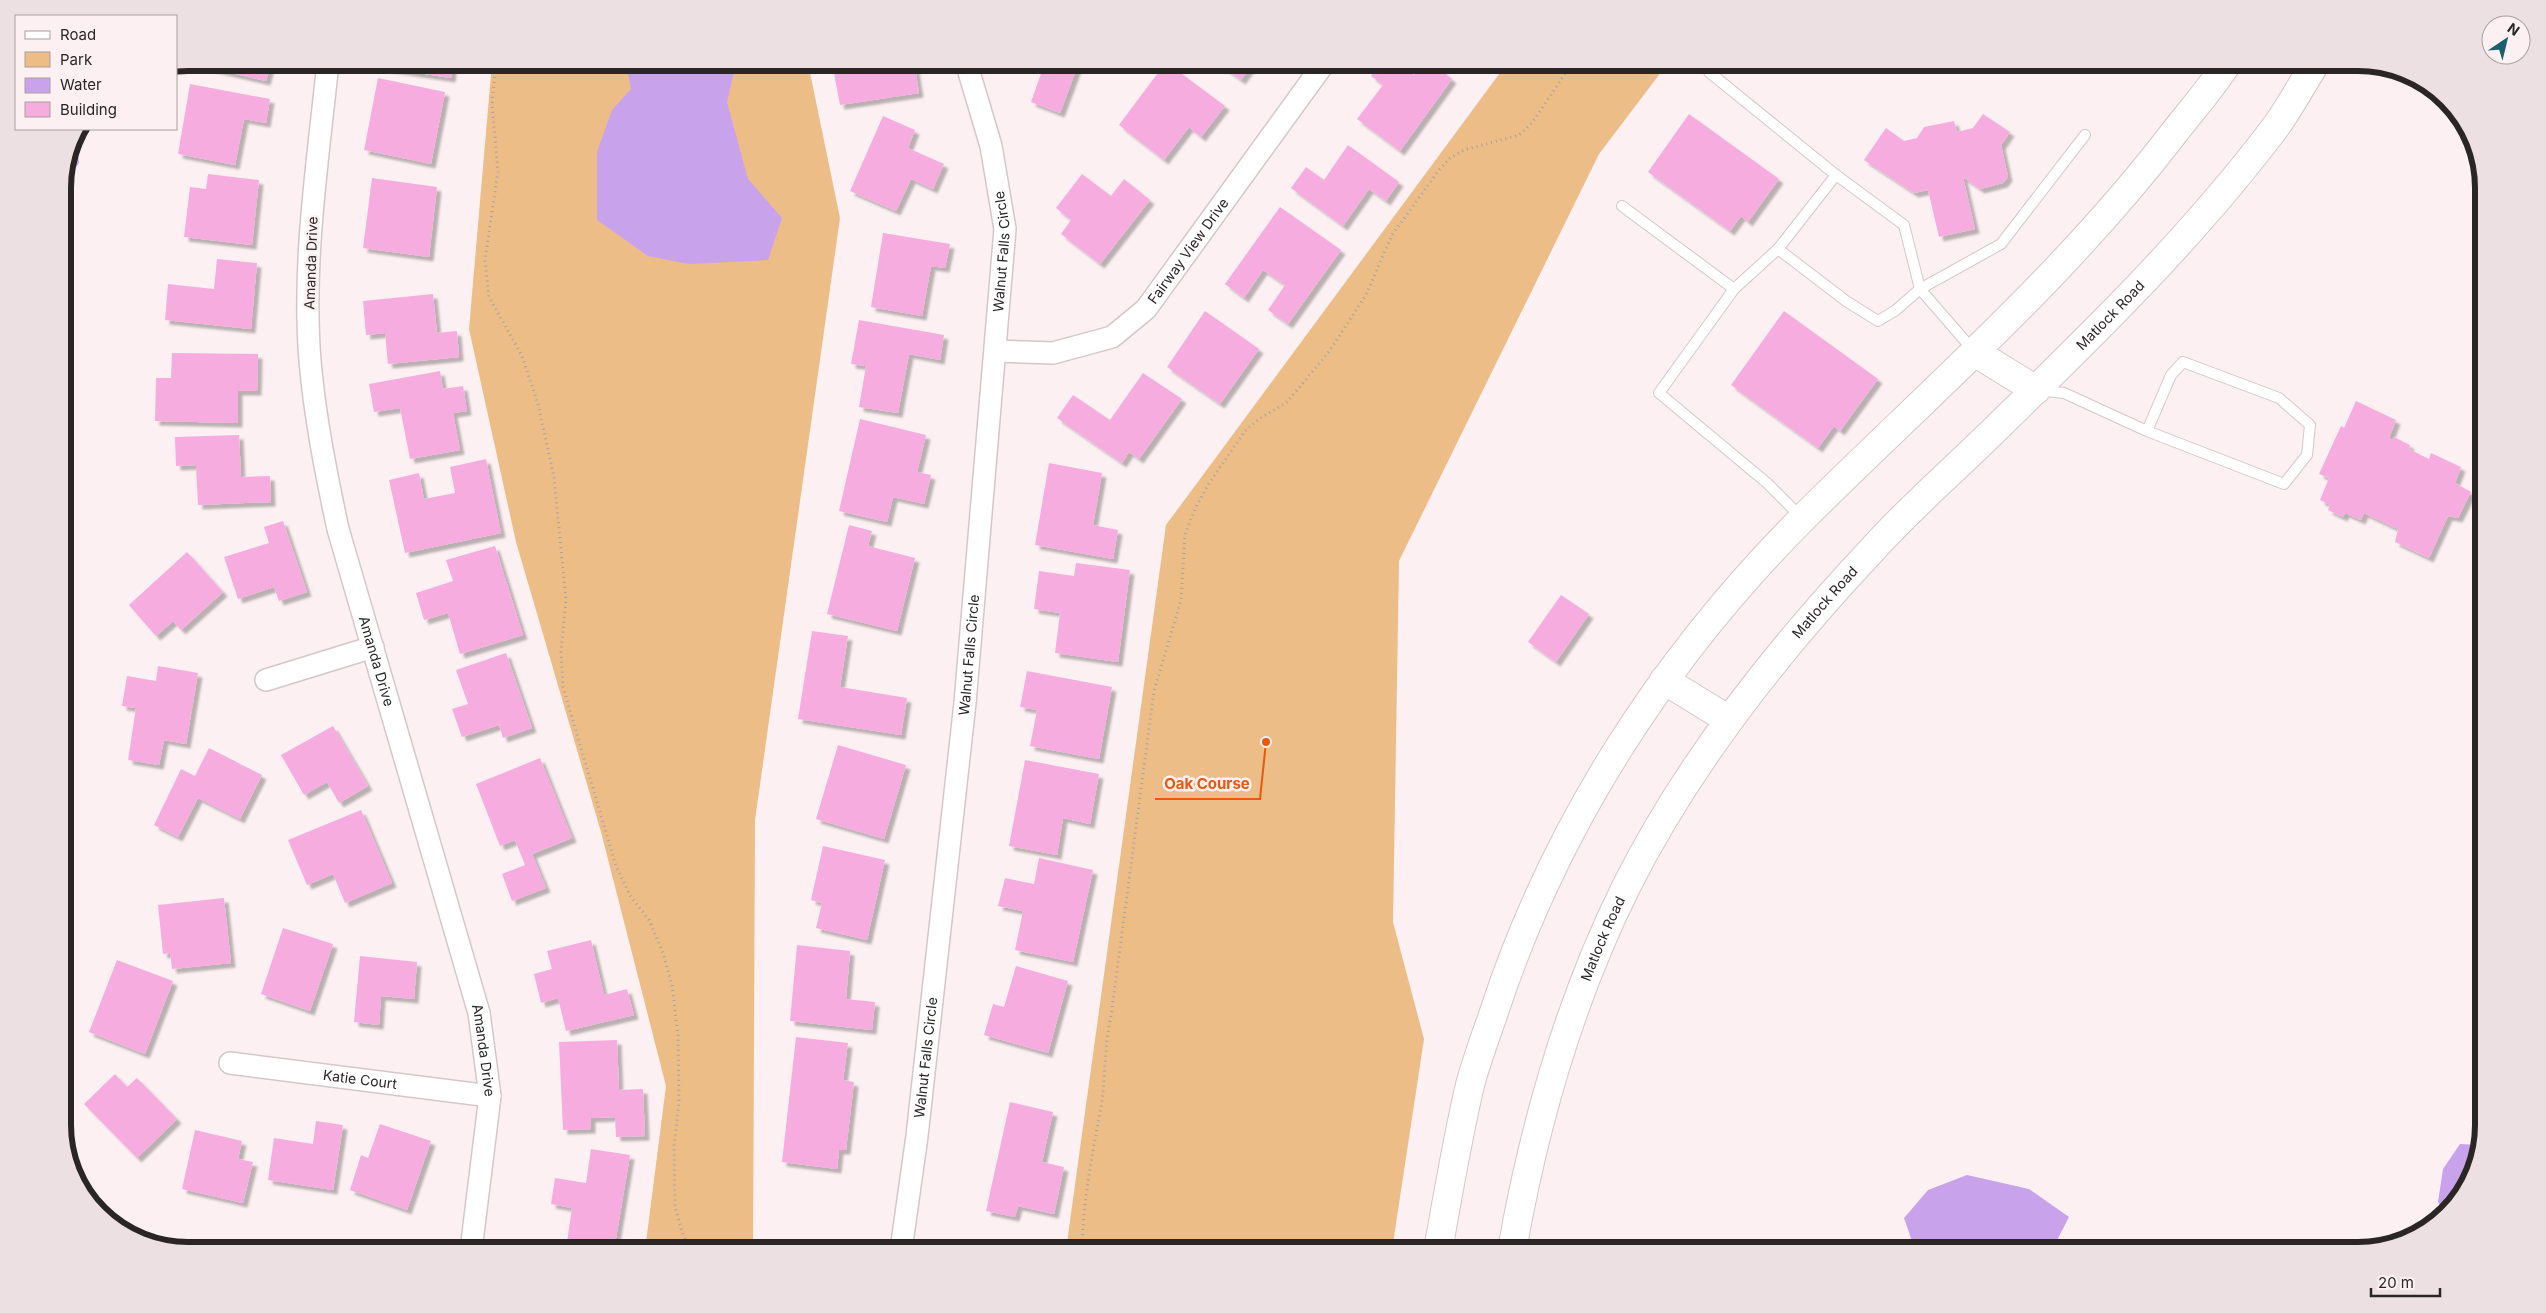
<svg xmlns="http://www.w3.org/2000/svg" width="2546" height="1313" font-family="Inter,sans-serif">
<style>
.green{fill:#ecbd87}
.water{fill:#c9a2ec}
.building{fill:#f7ace0;filter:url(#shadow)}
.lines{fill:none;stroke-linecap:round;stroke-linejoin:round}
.lane-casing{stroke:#d4c7c9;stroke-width:12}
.street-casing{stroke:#d4c7c9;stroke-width:24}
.secondary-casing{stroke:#d4c7c9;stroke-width:30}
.path{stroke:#aba1a3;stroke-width:3;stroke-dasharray:1 4;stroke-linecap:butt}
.lane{stroke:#fff;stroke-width:10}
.street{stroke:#fff;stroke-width:21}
.secondary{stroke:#fff;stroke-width:28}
.labels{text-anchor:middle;stroke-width:5;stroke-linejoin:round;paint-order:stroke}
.street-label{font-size:14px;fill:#2a2626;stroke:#fdf0f2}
.rim{fill:none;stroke:#2a2626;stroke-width:6}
.leader{fill:none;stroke:#e8590c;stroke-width:2}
.callout-dot{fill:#e8590c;stroke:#fdf0f2;stroke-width:2}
.callout-label{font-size:15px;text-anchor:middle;font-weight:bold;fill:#e8590c;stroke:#fdf0f2;stroke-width:5;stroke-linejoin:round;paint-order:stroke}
</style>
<defs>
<filter id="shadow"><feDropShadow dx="4.5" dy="4.5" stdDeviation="1" flood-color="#0004"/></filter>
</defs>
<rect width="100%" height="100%" fill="#fdf0f2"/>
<g class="green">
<path d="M 1508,62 L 1668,63 L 1599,154 L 1399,561 L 1393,922 L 1424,1039 L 1392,1250 L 1066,1250 L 1166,525 Z"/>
<path d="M 492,63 L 808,63 L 840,218 L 755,820 L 753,1250 L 645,1250 L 666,1086 L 601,832 L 516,542 L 469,329 Z"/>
</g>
<g class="water">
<path d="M 626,63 L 736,63 L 727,102 L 748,179 L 782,218 L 768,260 L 689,264 L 648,256 L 597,220 L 597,152 L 612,110 L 631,89 Z"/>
<path d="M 76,132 L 79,163 L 63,186 L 63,180 Z"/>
<path d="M 2460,1144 L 2479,1145 L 2471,1180 L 2444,1211 L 2438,1202 L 2443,1169 Z"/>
<path d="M 1967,1175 L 2029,1189 L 2069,1217 L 2052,1250 L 1915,1250 L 1904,1218 L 1928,1190 Z"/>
</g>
<g class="building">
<path d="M 198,62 L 271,62 L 266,81 L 197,65 Z"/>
<path d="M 380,62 L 453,62 L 451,78 L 379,67 Z"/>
<path d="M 832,62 L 914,62 L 919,93 L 840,105 Z"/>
<path d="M 1079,62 L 1060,113 L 1031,102 L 1044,65 L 1037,62 Z"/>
<path d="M 1166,62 L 1225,106 L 1201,137 L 1189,127 L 1164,160 L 1119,125 Z"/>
<path d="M 1216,62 L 1254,62 L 1241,80 Z"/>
<path d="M 1381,62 L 1397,62 L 1414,75 L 1423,62 L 1431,62 L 1452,79 L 1400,151 L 1357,119 L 1383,85 L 1371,76 Z"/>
<path d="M 378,78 L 445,92 L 431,164 L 364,150 Z"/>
<path d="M 190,84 L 270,99 L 266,123 L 244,119 L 235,165 L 178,154 Z"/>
<path d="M 1689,114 L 1779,179 L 1748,222 L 1741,216 L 1730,231 L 1648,172 Z"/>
<path d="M 1983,114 L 2010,132 L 2001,145 L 2008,177 L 2003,183 L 1980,189 L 1963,177 L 1975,229 L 1939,237 L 1928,190 L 1914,193 L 1864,160 L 1886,128 L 1904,141 L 1917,138 L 1924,127 L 1954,121 L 1957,132 L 1973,128 Z"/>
<path d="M 883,116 L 915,130 L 908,148 L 944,164 L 933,189 L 911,179 L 896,211 L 850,191 Z"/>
<path d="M 1348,145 L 1399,182 L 1386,201 L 1369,189 L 1343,226 L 1291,188 L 1306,167 L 1324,180 Z"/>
<path d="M 208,174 L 259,180 L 252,245 L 184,237 L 190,187 L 206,189 Z"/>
<path d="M 1082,174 L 1111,196 L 1124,179 L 1150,200 L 1100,264 L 1061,234 L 1071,220 L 1056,208 Z"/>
<path d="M 372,178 L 437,187 L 429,257 L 363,248 Z"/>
<path d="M 1280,207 L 1341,250 L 1288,324 L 1268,310 L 1285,285 L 1263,270 L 1244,298 L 1225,284 Z"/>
<path d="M 883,233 L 950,244 L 945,268 L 931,266 L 922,316 L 871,307 Z"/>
<path d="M 217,259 L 257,263 L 251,329 L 165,320 L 168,284 L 214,289 Z"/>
<path d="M 433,294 L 437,333 L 457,331 L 459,357 L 388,364 L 385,333 L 366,335 L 363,301 Z"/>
<path d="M 1205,311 L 1259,349 L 1220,404 L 1167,367 Z"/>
<path d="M 1784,311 L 1878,379 L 1840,431 L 1834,426 L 1818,448 L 1731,385 Z"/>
<path d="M 859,320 L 944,335 L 940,360 L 909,354 L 898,413 L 859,407 L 866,366 L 851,364 Z"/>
<path d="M 172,353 L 258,354 L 257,391 L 238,391 L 238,423 L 155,421 L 156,378 L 171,378 Z"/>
<path d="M 440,371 L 443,389 L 463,386 L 467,411 L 453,413 L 460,450 L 410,459 L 400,408 L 374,412 L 369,384 Z"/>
<path d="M 1143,373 L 1182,399 L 1139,459 L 1129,452 L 1122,463 L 1057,418 L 1073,395 L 1110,420 Z"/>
<path d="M 2356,401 L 2396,420 L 2389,438 L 2393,440 L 2394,437 L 2410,445 L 2409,449 L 2429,459 L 2431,453 L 2461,467 L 2455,483 L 2471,492 L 2458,518 L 2448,516 L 2429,558 L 2395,542 L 2398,529 L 2364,513 L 2361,520 L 2345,513 L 2343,517 L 2328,510 L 2330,505 L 2320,500 L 2329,478 L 2319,474 L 2341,426 L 2344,428 Z"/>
<path d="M 860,419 L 926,435 L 917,472 L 931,475 L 924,504 L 893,497 L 887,522 L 839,511 Z"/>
<path d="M 239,435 L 241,477 L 270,476 L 271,502 L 198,505 L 196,465 L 176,466 L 175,437 Z"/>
<path d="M 486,459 L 501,533 L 405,553 L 389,480 L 419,473 L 424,499 L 455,493 L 450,467 Z"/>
<path d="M 1049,463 L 1102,473 L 1093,525 L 1118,530 L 1113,559 L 1035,545 Z"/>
<path d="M 283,521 L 307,592 L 279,601 L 274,587 L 238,599 L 224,557 L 269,543 L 264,527 Z"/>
<path d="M 849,525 L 872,531 L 868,546 L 915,558 L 897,631 L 827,614 Z"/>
<path d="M 495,546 L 523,635 L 460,654 L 448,613 L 424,620 L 416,593 L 453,581 L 446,560 Z"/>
<path d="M 187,552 L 223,592 L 181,630 L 173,621 L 156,636 L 129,605 Z"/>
<path d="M 1076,563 L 1130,570 L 1118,662 L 1055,653 L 1060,613 L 1034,609 L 1039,571 L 1074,576 Z"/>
<path d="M 1561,595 L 1589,614 L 1556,662 L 1528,642 Z"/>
<path d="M 812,631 L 848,636 L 840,687 L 907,698 L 901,735 L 798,719 Z"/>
<path d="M 506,653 L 532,728 L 503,738 L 499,725 L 462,737 L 452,709 L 468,704 L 456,670 Z"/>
<path d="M 158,666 L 198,673 L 186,744 L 164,740 L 159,765 L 128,760 L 136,708 L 122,706 L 127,676 L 156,681 Z"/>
<path d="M 1027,671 L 1112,687 L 1099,759 L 1030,746 L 1037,710 L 1020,707 Z"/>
<path d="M 333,726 L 368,786 L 339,803 L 327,782 L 304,795 L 281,755 Z"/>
<path d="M 838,745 L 906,765 L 884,839 L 816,819 Z"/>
<path d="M 209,748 L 262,775 L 240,819 L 198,798 L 178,837 L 154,825 L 181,769 L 195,776 Z"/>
<path d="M 540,758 L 572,838 L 532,854 L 546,888 L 512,901 L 502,874 L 525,865 L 515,840 L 500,846 L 476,784 Z"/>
<path d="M 1025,760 L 1099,774 L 1090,824 L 1063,818 L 1057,855 L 1009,846 Z"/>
<path d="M 361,810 L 392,883 L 345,903 L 333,874 L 307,885 L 288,840 Z"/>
<path d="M 823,846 L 885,860 L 867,940 L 816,928 L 822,903 L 811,900 Z"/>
<path d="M 1039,858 L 1093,870 L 1073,962 L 1015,950 L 1023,911 L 998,906 L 1005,878 L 1034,884 Z"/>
<path d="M 224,898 L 231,963 L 172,969 L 170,953 L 163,954 L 158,905 Z"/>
<path d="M 283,928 L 333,944 L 310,1011 L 261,994 Z"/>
<path d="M 591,940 L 604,995 L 627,989 L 634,1015 L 566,1031 L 558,998 L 541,1003 L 534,974 L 552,969 L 547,951 Z"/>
<path d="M 797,945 L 850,951 L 846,999 L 875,1002 L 872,1030 L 790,1021 Z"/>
<path d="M 360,956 L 417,962 L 414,999 L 381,996 L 379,1025 L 354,1022 Z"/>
<path d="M 117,960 L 173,981 L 145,1054 L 89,1032 Z"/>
<path d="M 1016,966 L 1068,981 L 1048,1053 L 984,1035 L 993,1004 L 1004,1007 Z"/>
<path d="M 796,1037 L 848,1043 L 843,1080 L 854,1082 L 846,1150 L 839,1150 L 837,1169 L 782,1162 Z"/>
<path d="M 617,1040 L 619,1090 L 643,1089 L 645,1136 L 616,1137 L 615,1117 L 591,1118 L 591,1129 L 563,1130 L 559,1042 Z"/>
<path d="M 115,1074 L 127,1087 L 137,1078 L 177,1119 L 137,1158 L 84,1104 Z"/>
<path d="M 1010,1102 L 1053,1112 L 1042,1162 L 1064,1167 L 1054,1214 L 1018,1206 L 1015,1217 L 986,1211 Z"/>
<path d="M 316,1121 L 343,1125 L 333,1190 L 268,1180 L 274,1138 L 313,1144 Z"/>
<path d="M 380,1124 L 431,1141 L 407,1210 L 350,1190 L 361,1155 L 368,1158 Z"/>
<path d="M 195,1130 L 242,1141 L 238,1159 L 253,1162 L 243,1203 L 182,1189 Z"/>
<path d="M 591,1149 L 630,1155 L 614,1250 L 567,1242 L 572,1208 L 551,1204 L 555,1178 L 586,1183 Z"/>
</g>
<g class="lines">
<g class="lane-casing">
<g id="lane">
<path d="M 1709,72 L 1836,175"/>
<path d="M 1622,206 L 1734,289"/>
<path d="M 1778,249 L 1846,301 L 1878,321 L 1896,310 L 1920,289 L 2001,244 L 2085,135"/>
<path d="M 2039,390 L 2064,393 L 2147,431 L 2284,484 L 2307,455 L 2310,425 L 2279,398 L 2183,362 L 2171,375 L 2147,431"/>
<path d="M 1802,518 L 1767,483 L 1659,393 L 1734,289 L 1778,249 L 1836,175 L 1904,225 L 1920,289 L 1973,350"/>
</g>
</g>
<g class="street-casing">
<g id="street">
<path id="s1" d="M 328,62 C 318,161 302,261 310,361 C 315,418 326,473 338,529 L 479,1013 L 490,1096 L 471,1250"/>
<path id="s2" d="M 996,351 L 1053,353 L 1112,337 L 1146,309 L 1325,62"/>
<path d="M 266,680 L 373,647"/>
<path id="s3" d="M 230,1063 L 490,1096"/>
<path id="s4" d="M 901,1250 L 917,1136 L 965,703 L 1005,229 L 991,146 L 966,62"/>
</g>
</g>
<g class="secondary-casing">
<g id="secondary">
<path d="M 1976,353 L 2036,390"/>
<path d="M 1664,680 L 1729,720"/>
<path d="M 1438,1250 C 1448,1195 1457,1140 1470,1085 C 1476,1062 1485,1038 1493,1015 C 1554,827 1664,657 1804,517 C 1929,393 2062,278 2170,138 C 2189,113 2211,89 2228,62"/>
<path id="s5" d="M 1512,1250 C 1534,1125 1569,1002 1626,887 C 1688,763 1777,651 1872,550 C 1906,512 1945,478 1982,442 C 2086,341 2190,241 2277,125 C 2291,105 2303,83 2316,62"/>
</g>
</g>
<g class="path">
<path d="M 496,62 L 492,104 L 498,172 L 485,260 L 489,297 L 522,356 L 538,404 L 554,477 L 566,600 L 561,652 L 563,687 L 616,866 L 631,897 L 649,920 L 663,953 L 672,985 L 678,1035 L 679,1103 L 674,1146 L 675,1207 L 683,1235 L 692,1250"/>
<path d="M 1082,1250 C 1083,1202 1092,1155 1101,1107 C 1106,1077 1104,1047 1111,1016 L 1154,691 L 1181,600 L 1185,534 L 1196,507 L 1208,485 L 1245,431 L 1259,419 L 1287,402 L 1328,353 L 1366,295 L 1392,235 L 1439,170 L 1450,158 L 1464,150 L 1519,135 L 1532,123 L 1573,62"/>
</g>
<use href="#lane" class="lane"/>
<use href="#street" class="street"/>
<use href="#secondary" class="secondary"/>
</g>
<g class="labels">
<g class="street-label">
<text dy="5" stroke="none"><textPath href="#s2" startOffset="234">Fairway View Drive</textPath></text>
<text dy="5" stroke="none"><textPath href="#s4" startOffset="1004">Walnut Falls Circle</textPath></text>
<text transform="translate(311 263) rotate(-88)" y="5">Amanda Drive</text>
<text dy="5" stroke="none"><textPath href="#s5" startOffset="1135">Matlock Road</textPath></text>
<text dy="5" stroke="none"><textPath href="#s5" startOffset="730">Matlock Road</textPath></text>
<text dy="5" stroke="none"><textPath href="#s4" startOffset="599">Walnut Falls Circle</textPath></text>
<text dy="5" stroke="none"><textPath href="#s1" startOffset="608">Amanda Drive</textPath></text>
<text dy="5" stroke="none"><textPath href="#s5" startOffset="325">Matlock Road</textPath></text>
<text dy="5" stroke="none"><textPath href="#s1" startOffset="1012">Amanda Drive</textPath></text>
<text dy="5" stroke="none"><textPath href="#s4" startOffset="194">Walnut Falls Circle</textPath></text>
<text dy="5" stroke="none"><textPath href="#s3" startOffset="131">Katie Court</textPath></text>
</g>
</g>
<path d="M0 0H2546V1313H0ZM188 71H2358A117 117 0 0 1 2475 188V1125A117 117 0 0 1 2358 1242H188A117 117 0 0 1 71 1125V188A117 117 0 0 1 188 71Z" fill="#ece0e2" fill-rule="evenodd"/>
<path class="rim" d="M188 71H2358A117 117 0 0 1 2475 188V1125A117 117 0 0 1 2358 1242H188A117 117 0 0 1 71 1125V188A117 117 0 0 1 188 71Z"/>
<path class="leader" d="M1266 742L1260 799H1155"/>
<circle class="callout-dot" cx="1266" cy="742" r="5"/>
<g class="callout-label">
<text x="1207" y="789">Oak Course</text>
</g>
<rect x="15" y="15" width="162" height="115" fill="#fdf0f2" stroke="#a99fa0"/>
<rect x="25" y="31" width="25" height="8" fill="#ffffff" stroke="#a99fa0"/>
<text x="60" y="40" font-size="15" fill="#2a2626">Road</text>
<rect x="25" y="52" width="25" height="15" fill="#ecbd87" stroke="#a99fa0"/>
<text x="60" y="65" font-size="15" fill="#2a2626">Park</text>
<rect x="25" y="78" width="25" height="15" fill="#c9a2ec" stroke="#a99fa0"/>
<text x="60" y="90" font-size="15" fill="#2a2626">Water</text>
<rect x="25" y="102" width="25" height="15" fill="#f7ace0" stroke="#a99fa0"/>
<text x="60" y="115" font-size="15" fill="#2a2626">Building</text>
<g transform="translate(2506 40) rotate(35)"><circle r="24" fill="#fdf0f2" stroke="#a99fa0"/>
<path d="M0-4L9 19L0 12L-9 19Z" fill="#196070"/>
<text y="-8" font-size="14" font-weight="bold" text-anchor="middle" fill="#2a2626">N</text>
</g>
<path d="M2371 1288v8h69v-8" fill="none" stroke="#2a2626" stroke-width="2.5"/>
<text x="2378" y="1288" font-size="15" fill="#2a2626" stroke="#fdf0f2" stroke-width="4" paint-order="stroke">20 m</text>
</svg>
